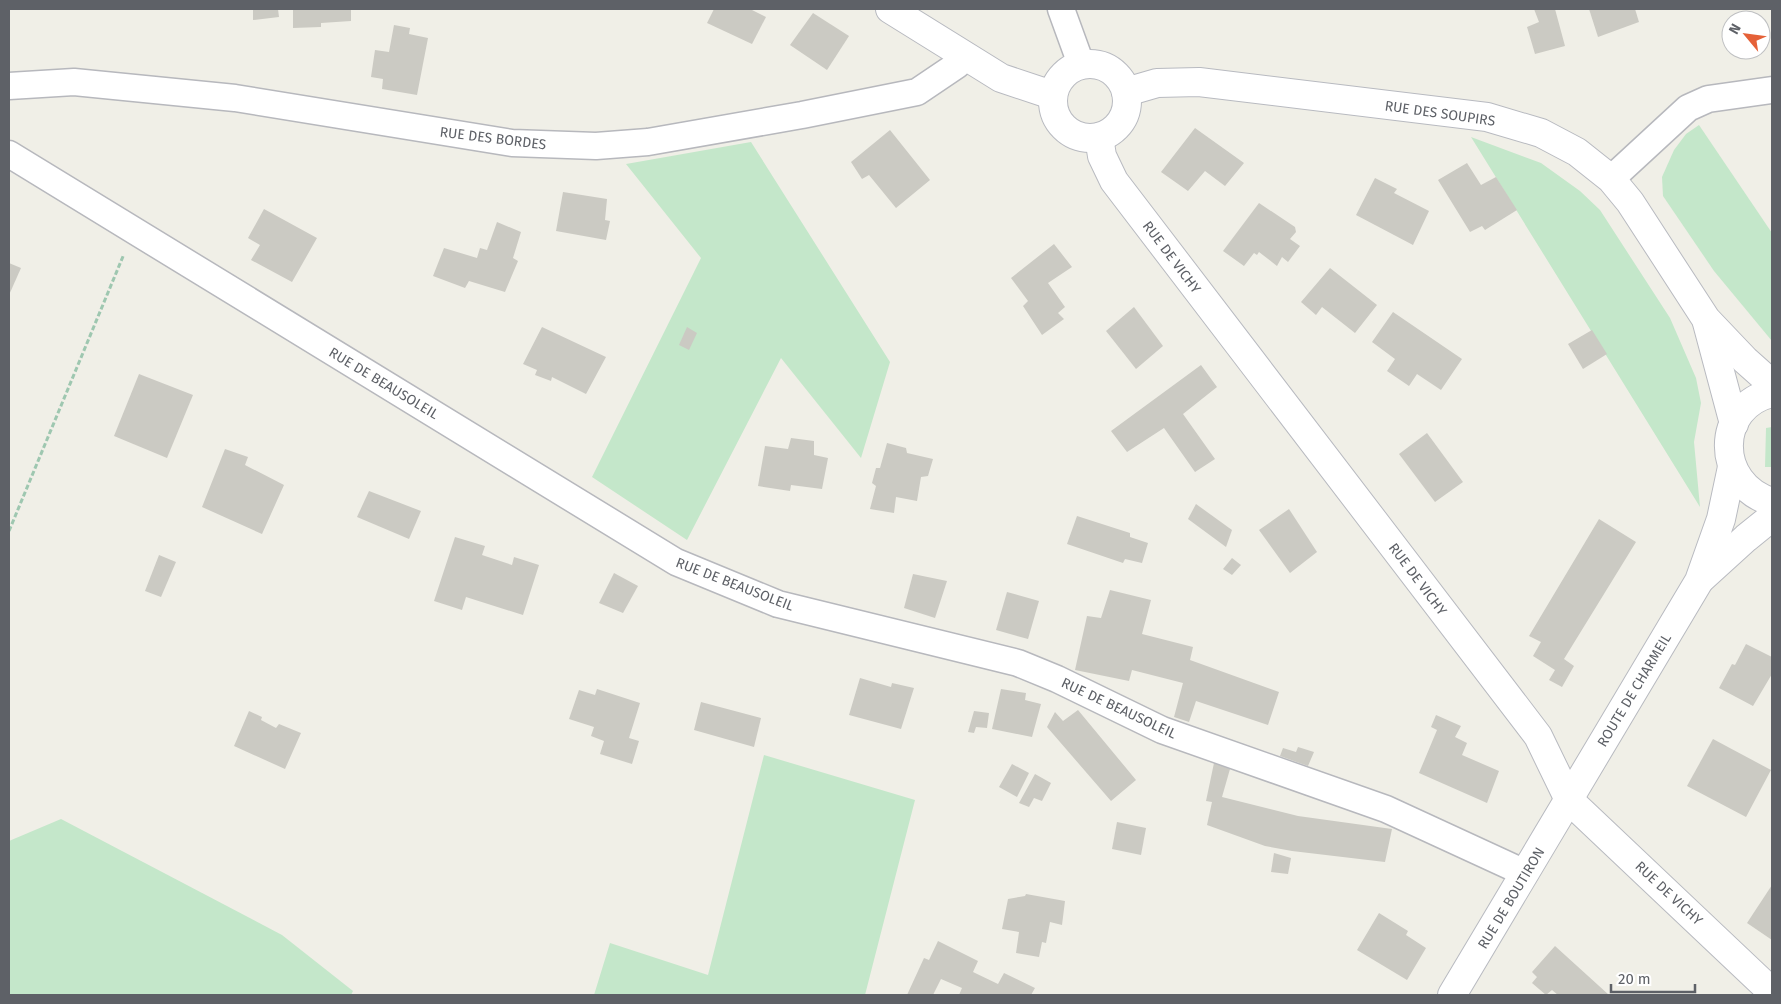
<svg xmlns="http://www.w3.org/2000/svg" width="1781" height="1004" font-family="'Fira Sans',sans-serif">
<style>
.green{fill:#c4e7ca}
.building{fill:#cbcac3}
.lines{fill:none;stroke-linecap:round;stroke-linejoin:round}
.street-casing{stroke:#b7b8bd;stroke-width:29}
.secondary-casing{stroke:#b8bac0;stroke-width:30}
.path{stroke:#9ec7b0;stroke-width:3;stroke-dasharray:5 2.5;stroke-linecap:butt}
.street{stroke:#fff;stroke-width:26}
.secondary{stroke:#fff;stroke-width:28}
.labels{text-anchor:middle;stroke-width:5;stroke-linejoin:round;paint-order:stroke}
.street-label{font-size:14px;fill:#5e6167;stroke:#fff}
</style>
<rect width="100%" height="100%" fill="#f0efe7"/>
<g class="green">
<path d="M 1699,125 L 1772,233 L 1772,341 L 1714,271 L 1663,196 L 1662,177 L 1674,150 L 1686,134 Z"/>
<path d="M 1471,137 L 1541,163 L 1580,191 L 1600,210 L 1670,318 L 1696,378 L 1701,403 L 1694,442 L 1700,507 Z"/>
<path d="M 751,142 L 890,362 L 861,458 L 781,358 L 687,540 L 592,477 L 701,258 L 626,164 Z"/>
<path d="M 1772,427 L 1772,467 L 1765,467 L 1766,428 Z"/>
<path d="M 764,755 L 915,800 L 865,995 L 594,995 L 610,943 L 708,975 Z"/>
<path d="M 61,819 L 282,935 L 353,991 L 351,995 L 9,995 L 9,841 Z"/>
</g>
<g class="building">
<path d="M 253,9 L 278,9 L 279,17 L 253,20 Z"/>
<path d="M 293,9 L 351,9 L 351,21 L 321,23 L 321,27 L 293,28 Z"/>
<path d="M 714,9 L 750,9 L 766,17 L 752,44 L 707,23 Z"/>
<path d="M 1534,9 L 1555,9 L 1565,46 L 1535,54 L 1527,27 L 1539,22 Z"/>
<path d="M 1589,9 L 1635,9 L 1639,22 L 1598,37 Z"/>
<path d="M 813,13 L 849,36 L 827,70 L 790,45 Z"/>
<path d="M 394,25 L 410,28 L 409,34 L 428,38 L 417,95 L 382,89 L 383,79 L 371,77 L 375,50 L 389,52 Z"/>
<path d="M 1195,128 L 1244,163 L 1225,186 L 1205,171 L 1188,191 L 1161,172 Z"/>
<path d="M 890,130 L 930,180 L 896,208 L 869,175 L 862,179 L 851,162 Z"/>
<path d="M 1467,163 L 1481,185 L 1496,177 L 1517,210 L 1485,230 L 1482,226 L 1470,232 L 1438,180 Z"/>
<path d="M 1375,178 L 1397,189 L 1394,193 L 1429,211 L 1413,245 L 1356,215 Z"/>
<path d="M 563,192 L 607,199 L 605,220 L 610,221 L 606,240 L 556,231 Z"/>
<path d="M 1259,203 L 1295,227 L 1296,232 L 1290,239 L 1300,246 L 1288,262 L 1282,257 L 1277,266 L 1259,252 L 1257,255 L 1254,253 L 1244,266 L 1223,251 Z"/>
<path d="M 264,209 L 317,238 L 292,282 L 251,260 L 260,245 L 248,238 Z"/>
<path d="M 497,222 L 521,232 L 513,258 L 518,261 L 505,292 L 469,281 L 465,288 L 433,276 L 444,248 L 477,258 L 480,248 L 487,250 Z"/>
<path d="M 1054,244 L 1072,267 L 1048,283 L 1065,307 L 1058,313 L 1064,319 L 1042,335 L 1023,306 L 1028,301 L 1011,278 Z"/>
<path d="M 9,263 L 21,268 L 9,295 Z"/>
<path d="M 1330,268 L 1377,305 L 1355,333 L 1322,307 L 1316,315 L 1301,302 Z"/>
<path d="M 1134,307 L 1163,346 L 1136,369 L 1106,331 Z"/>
<path d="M 1393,312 L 1462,359 L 1441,390 L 1417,374 L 1409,386 L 1387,371 L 1395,359 L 1372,342 Z"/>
<path d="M 542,327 L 606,357 L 586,394 L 552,377 L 551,381 L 535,375 L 537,370 L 523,364 Z"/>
<path d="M 687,327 L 697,333 L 689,350 L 679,345 Z"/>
<path d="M 1592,330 L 1607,354 L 1583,369 L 1568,344 Z"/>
<path d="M 1201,365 L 1217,387 L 1183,414 L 1215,459 L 1195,472 L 1164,428 L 1127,452 L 1111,431 Z"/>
<path d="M 139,374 L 193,395 L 167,458 L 114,436 Z"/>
<path d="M 1427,433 L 1463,482 L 1435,502 L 1399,454 Z"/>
<path d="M 791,438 L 814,441 L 814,455 L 828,458 L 822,489 L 791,485 L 790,491 L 758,486 L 765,446 L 788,449 Z"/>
<path d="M 887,443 L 906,448 L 907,453 L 933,459 L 928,476 L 921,477 L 917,501 L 896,497 L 894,513 L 870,509 L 876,486 L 872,483 L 876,468 L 880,468 Z"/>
<path d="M 225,449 L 248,457 L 245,465 L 284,485 L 262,534 L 202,507 Z"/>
<path d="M 369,491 L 421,511 L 409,539 L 357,517 Z"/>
<path d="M 1196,504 L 1232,530 L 1226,547 L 1188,519 Z"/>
<path d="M 1289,509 L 1317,552 L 1290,573 L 1259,530 Z"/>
<path d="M 1077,516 L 1130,533 L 1130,537 L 1148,543 L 1142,563 L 1125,559 L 1123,563 L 1067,544 Z"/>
<path d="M 1599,519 L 1636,542 L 1564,659 L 1574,666 L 1562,687 L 1549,680 L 1555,670 L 1533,656 L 1541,642 L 1529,636 Z"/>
<path d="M 455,537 L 485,546 L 482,555 L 512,565 L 514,557 L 539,565 L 523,615 L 466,597 L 462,610 L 434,601 Z"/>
<path d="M 159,555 L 176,562 L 161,597 L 145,591 Z"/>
<path d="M 1232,558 L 1241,565 L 1232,575 L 1223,569 Z"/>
<path d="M 614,573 L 638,586 L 623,613 L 599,603 Z"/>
<path d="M 913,574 L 947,581 L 935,618 L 904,608 Z"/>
<path d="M 1110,590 L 1151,600 L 1142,634 L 1193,647 L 1190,660 L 1279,692 L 1268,725 L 1196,701 L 1189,722 L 1174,717 L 1183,683 L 1132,670 L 1129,681 L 1075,670 L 1087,616 L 1101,618 Z"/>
<path d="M 1007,592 L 1039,601 L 1028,639 L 996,630 Z"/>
<path d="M 1746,644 L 1772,657 L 1772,674 L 1753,706 L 1719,688 L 1732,664 L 1735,665 Z"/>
<path d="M 860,678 L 891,687 L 892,683 L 914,688 L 901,729 L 849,715 Z"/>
<path d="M 597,689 L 640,703 L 629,738 L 639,741 L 632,764 L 600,754 L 604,741 L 591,736 L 594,727 L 569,719 L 579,690 L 595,695 Z"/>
<path d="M 1001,689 L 1026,693 L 1025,700 L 1041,704 L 1032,737 L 992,729 Z"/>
<path d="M 701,702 L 761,718 L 754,747 L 694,730 Z"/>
<path d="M 1078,710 L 1136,780 L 1111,801 L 1047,727 L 1055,712 L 1063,721 Z"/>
<path d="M 249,711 L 262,717 L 261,720 L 276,728 L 279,724 L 301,733 L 285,769 L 234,746 Z"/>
<path d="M 974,711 L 989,713 L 987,728 L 976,727 L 974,733 L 968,732 Z"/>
<path d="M 1436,715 L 1461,726 L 1455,737 L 1467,743 L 1462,755 L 1499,771 L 1487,803 L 1419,773 L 1437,730 L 1431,727 Z"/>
<path d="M 1713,739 L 1771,770 L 1746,817 L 1687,786 Z"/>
<path d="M 1298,747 L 1314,752 L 1308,766 L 1280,756 L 1283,748 L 1296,752 Z"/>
<path d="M 1214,763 L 1230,769 L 1222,797 L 1298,816 L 1392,829 L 1385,862 L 1292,851 L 1265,846 L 1207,825 L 1212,802 L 1206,801 Z"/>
<path d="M 1012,764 L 1029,773 L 1017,797 L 999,787 Z"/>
<path d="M 1035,774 L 1051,783 L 1042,801 L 1034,798 L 1029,807 L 1019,803 Z"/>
<path d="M 1117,822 L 1146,828 L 1141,855 L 1112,849 Z"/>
<path d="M 1274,853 L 1291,858 L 1288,874 L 1271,872 Z"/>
<path d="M 1772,885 L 1772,940 L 1747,923 Z"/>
<path d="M 1026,894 L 1065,901 L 1062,925 L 1050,922 L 1046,943 L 1042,942 L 1039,957 L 1016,953 L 1019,932 L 1002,929 L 1008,899 L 1025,896 Z"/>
<path d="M 1379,913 L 1408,931 L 1406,935 L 1426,948 L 1407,980 L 1357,950 Z"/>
<path d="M 938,941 L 978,961 L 973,972 L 998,984 L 1004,973 L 1035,988 L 1031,995 L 959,995 L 962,988 L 941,979 L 933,995 L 907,995 L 924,958 L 929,960 Z"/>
<path d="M 1555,946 L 1609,995 L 1558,995 L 1552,990 L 1546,995 L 1532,983 L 1537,977 L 1532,972 Z"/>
</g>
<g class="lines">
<g class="street-casing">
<g id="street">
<path d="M 1061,9 L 1081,64"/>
<path d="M 9,86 L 74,82 L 235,98 L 512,143 L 596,146 L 648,142 L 802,115 L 917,92 L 957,65 L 963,55"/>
<path d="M 9,154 L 676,562 L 778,604 L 1018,663 L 1057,679 L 1162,730 L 1386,809 L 1525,873"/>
<path d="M 1611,179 L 1688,108 L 1708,99 L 1772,90"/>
</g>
</g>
<g class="secondary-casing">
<g id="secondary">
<path d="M 890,9 L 1001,78 L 1052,95"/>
<circle cx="1090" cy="101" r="37"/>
<path d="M 1126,92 L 1157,83 L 1199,82 L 1487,117 L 1541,133 L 1577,152 L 1611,179 L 1630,202 L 1706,319 L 1745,360 L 1772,384"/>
<path d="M 1099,137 L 1102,156 L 1114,181 L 1538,736 L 1569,800 L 1772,992"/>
<path d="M 1707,323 L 1734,424"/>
<path d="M 1772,393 C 1715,406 1714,484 1772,502"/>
<path d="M 1702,578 L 1746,538 L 1772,517"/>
<path d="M 1452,995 L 1699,581 L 1721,519 L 1732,467"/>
</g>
</g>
<path class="path" d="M 9,531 L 124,254"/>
<use href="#street" class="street"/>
<use href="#secondary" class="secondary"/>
</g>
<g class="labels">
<g class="street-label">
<text transform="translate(1440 113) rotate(8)" y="5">RUE DES SOUPIRS</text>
<text transform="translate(493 138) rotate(7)" y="5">RUE DES BORDES</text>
<text transform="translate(1172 257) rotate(53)" y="5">RUE DE VICHY</text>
<text transform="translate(384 383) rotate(31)" y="5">RUE DE BEAUSOLEIL</text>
<text transform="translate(1418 579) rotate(53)" y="5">RUE DE VICHY</text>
<text transform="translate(735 584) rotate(21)" y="5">RUE DE BEAUSOLEIL</text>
<text transform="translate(1634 690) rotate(-59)" y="5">ROUTE DE CHARMEIL</text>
<text transform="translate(1119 708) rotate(25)" y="5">RUE DE BEAUSOLEIL</text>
<text transform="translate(1669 893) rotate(43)" y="5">RUE DE VICHY</text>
<text transform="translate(1511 898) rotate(-59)" y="5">RUE DE BOUTIRON</text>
</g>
</g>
<rect width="1781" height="1004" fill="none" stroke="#5e6167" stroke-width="20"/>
<g transform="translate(1746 35) rotate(299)"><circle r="24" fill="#ffffff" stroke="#bfc0c2"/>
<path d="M0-4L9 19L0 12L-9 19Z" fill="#e56138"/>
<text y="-8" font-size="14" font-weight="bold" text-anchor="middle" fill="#5e6167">N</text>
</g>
<path d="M1611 984v8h84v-8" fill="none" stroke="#5e6167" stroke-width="2.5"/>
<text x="1618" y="984" font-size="15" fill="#5e6167" stroke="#ffffff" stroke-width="4" paint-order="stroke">20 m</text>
</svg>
